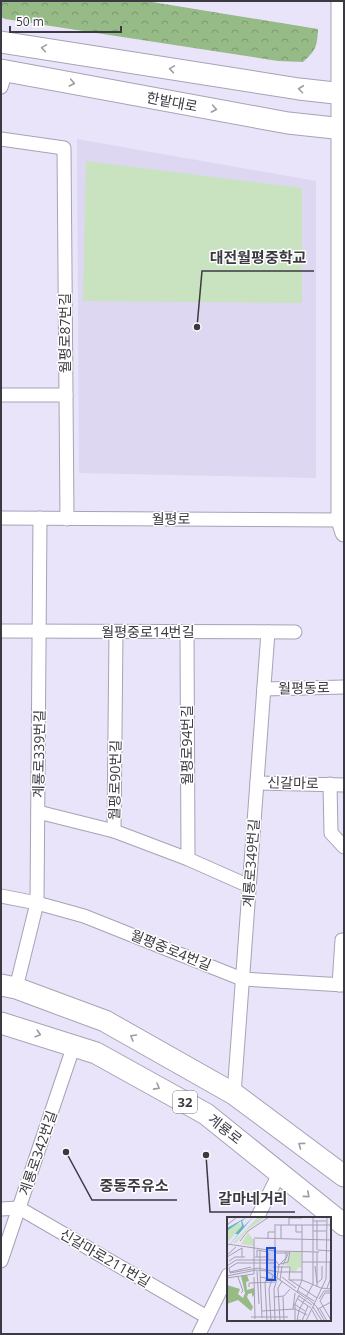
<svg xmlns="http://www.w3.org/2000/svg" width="345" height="1335" font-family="'Open Sans','Noto Sans KR',sans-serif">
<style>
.built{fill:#ddd7f2}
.forest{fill:url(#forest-crowns)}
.pitch{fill:#c9e2bf}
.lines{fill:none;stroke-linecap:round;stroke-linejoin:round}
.minor-casing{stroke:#a7a2b5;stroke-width:15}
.tertiary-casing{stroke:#a7a2b5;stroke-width:19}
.primary-casing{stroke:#a7a2b5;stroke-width:23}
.minor{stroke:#fff;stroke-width:13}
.tertiary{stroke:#fff;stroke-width:17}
.primary{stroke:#fff;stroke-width:21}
.oneway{stroke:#9d9ca0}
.labels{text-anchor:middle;stroke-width:3;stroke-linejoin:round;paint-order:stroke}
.shield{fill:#fff;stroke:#76747b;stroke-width:1}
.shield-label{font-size:13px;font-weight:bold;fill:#3b3942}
.street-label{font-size:14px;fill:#3b3942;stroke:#fff}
.inset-road{fill:none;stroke:#a3a0b0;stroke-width:1}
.view{fill:#1d4ed8;fill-opacity:0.15;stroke:#1d4ed8;stroke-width:2}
.inset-edge{fill:none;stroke:#3b3942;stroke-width:2}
.leader{fill:none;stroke:#3b3942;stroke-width:1.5}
.callout-dot{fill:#3b3942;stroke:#fff;stroke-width:1.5}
.callout-label{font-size:15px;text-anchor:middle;font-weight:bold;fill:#3b3942;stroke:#fff;stroke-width:3;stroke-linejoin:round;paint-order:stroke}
</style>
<defs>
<pattern id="forest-crowns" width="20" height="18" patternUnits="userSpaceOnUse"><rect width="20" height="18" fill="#96bb87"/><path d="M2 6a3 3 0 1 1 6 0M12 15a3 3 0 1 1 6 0" fill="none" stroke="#7c9970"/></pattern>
</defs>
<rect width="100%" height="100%" fill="#e9e4f9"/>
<path class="built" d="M 77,139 L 316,181 L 316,478 L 79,473 Z"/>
<path class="forest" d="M 1,1 L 146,1 L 318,29 C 317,47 316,50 303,62 L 278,61 L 5,19 L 1,17 Z"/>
<path class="pitch" d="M 86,161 L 302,188 L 302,303 L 83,301 Z"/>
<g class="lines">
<g class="minor-casing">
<g id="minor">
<path d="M 1,87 L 6,71"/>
<path d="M 1,139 L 64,148 L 67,519"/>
<path d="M 1,395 L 66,395"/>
<path d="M 1,518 L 340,520"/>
<path d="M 1,631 L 295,632"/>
<path d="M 187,632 L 188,859"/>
<path d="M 264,689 L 344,687"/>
<path d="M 257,783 L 344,785"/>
<path d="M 330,784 L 331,833 L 344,847"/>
<path d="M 38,812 L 114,831 L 188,859 L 249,886"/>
<path d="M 114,831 L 116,632"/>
<path d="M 1,896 L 37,903 L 84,916 L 242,979 L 344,985"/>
<path d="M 339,985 L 342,940"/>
<path d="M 16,988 L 37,903 L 40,518"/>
<path d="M 234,1094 L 268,632"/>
<path d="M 1,1209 L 19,1208 L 207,1317"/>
<path d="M 257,1218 L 280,1172"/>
<path d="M 1,1261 L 74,1045"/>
<path d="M 199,1334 L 228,1275"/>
</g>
</g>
<g class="tertiary-casing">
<path id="tertiary" d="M 340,1 L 340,520 L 344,533"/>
</g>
<g class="primary-casing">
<g id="primary">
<path d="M 1,42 L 299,89 L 344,94"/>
<path d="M 1,70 L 288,123 L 344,129"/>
<path d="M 1,985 L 16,988 L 105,1021 L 234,1094 L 344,1176"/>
<path d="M 1,1023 L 96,1053 L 206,1114 L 344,1225"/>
</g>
</g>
<use href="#minor" class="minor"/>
<use href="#tertiary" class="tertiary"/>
<use href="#primary" class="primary"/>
</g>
<defs><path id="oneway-chevron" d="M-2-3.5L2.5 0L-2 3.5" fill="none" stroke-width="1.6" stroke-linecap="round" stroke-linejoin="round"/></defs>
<g class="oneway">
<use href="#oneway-chevron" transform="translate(44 48) rotate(-171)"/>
<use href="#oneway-chevron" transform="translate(172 69) rotate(-171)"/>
<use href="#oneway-chevron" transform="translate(72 83) rotate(11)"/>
<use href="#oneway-chevron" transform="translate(301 89) rotate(-173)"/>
<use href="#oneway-chevron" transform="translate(214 109) rotate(11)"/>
<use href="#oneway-chevron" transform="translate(38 1034) rotate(17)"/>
<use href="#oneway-chevron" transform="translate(133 1037) rotate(-150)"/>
<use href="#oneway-chevron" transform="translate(157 1087) rotate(29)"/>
<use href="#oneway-chevron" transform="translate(301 1145) rotate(-143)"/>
<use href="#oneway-chevron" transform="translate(307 1195) rotate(40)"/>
</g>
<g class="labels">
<rect class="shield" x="173" y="1091" width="24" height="22" rx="3"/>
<g class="shield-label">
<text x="185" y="1107">32</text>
</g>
<g class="street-label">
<text transform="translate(172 102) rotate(11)" y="5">한밭대로</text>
<text transform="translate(65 333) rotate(-90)" y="5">월평로87번길</text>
<text x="171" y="524">월평로</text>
<text x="148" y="637">월평중로14번길</text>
<text transform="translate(304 688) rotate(-1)" y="5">월평동로</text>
<text transform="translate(187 745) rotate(-90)" y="5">월평로94번길</text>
<text transform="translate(39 754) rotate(-89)" y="5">계룡로339번길</text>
<text transform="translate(115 780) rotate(-89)" y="5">월평로90번길</text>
<text transform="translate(293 783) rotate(1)" y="5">신갈마로</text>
<text transform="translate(251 863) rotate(-86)" y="5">계룡로349번길</text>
<text transform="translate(171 950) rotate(22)" y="5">월평중로4번길</text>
<text transform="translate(225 1129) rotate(38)" y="5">계룡로</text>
<text transform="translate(38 1153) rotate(-71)" y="5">계룡로342번길</text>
<text transform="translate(105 1258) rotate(30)" y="5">신갈마로211번길</text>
</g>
</g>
<g transform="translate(227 1217)">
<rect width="104" height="104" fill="#e9e4f9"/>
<path d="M 20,58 L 22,64 L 19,65 L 20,73 L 27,71 L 27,78 L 25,80 L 25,76 L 21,77 L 20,80 L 26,90 L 24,94 L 11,83 L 0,87 L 0,68 L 13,72 L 11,77 L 16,81 L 18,76 L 14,59 Z" fill="#96bb87"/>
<path d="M 31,0 L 39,0 L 21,12 L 9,26 L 6,26 ZM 12,6 L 15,9 L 0,26 L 1,13 ZM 21,16 L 26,22 L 26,29 L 14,27 ZM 64,35 L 74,35 L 74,51 L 72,50 L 68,55 L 63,55 L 63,49 L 58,48 Z" fill="#c9e2bf"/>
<path d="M 20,0 L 15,4 L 17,9 L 26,0 L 0,31 L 11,17 L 8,17 L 15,9 L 14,4 L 0,14 L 0,11 Z" fill="#62b6c1"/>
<path class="inset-road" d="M 86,4 L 99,4M 0,8 L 10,0M 47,8 L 104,8M 62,8 L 62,1 L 75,1M 69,8 L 69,15 L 75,15M 48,9 L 48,43 L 52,48M 86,14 L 99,14M 27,21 L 104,23M 27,22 L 27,57M 41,22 L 41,15 L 48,15M 54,22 L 54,8M 13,24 L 21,14 L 42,0M 0,27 L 48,34 L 92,35M 90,33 L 90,4M 91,33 L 104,34M 86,34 L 86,0M 48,36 L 63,36M 0,38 L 9,30M 0,40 L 15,31 L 15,40M 28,40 L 41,40M 30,40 L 30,33 L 41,35 L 41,43M 2,44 L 8,40 L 18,40M 75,45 L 104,45M 47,46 L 10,46 L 2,51 L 3,56 L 31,51 L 51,55M 53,47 L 61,45 L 63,34M 56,48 L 61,37M 0,49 L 9,43 L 48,43M 88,49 L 90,66M 46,50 L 63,50 L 62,63 L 75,63M 33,53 L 33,33M 30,54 L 32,87M 33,54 L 35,101M 3,55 L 24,50M 51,55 L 75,55M 0,59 L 29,53 L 40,54 L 80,82M 11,60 L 16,74 L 14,76M 27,60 L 28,102M 33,60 L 45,62M 55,60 L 69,71M 0,61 L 27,57M 50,61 L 52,48 L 59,41 L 59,35M 53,63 L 55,49M 63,63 L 90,81M 75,63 L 94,71 L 104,72M 90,66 L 95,62 L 95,49M 90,69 L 90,35M 22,70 L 22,66 L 48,65M 100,71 L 103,63 L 103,45M 71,74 L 87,84M 70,75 L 75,63 L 75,8M 104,76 L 98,76 L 93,84 L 104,103M 72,79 L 85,88M 47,80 L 57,79 L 63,72M 56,80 L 57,104M 79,80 L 86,67 L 86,35M 80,81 L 89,89 L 97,103M 71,82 L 84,91M 92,82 L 97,74 L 104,74M 67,87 L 78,94M 86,90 L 95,104M 66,92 L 68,76M 91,92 L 104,85M 93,92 L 100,104M 85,93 L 91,104M 35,94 L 68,92 L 80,98M 24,100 L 61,100M 40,104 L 38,66 L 41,56M 44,104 L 42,72 L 46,59M 48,104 L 47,72 L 50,62M 53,104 L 51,71 L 55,64M 62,104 L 74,103M 68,104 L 68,87 L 72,78M 70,104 L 72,93 L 78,82M 75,104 L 81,89M 79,104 L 99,62 L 100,0"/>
<path class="view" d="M 40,31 L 48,31 L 48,63 L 40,63 Z"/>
<rect width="104" height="104" class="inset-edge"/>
</g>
<path class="leader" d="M197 327L202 271H314M66 1152L92 1200H177M206 1155L210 1212H295"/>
<g class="callout-dot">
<circle cx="197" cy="327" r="4"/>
<circle cx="66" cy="1152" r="4"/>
<circle cx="206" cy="1155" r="4"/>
</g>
<g class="callout-label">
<text x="258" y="263">대전월평중학교</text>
<text x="134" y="1191">중동주유소</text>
<text x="253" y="1204">갈마네거리</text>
</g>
<rect width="345" height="1335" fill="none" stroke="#3b3942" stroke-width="4"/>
<path d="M10 26v6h111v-6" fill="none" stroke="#3b3942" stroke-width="2"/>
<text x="16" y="26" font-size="12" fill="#3b3942" stroke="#ffffff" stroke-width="3" paint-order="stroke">50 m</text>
</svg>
